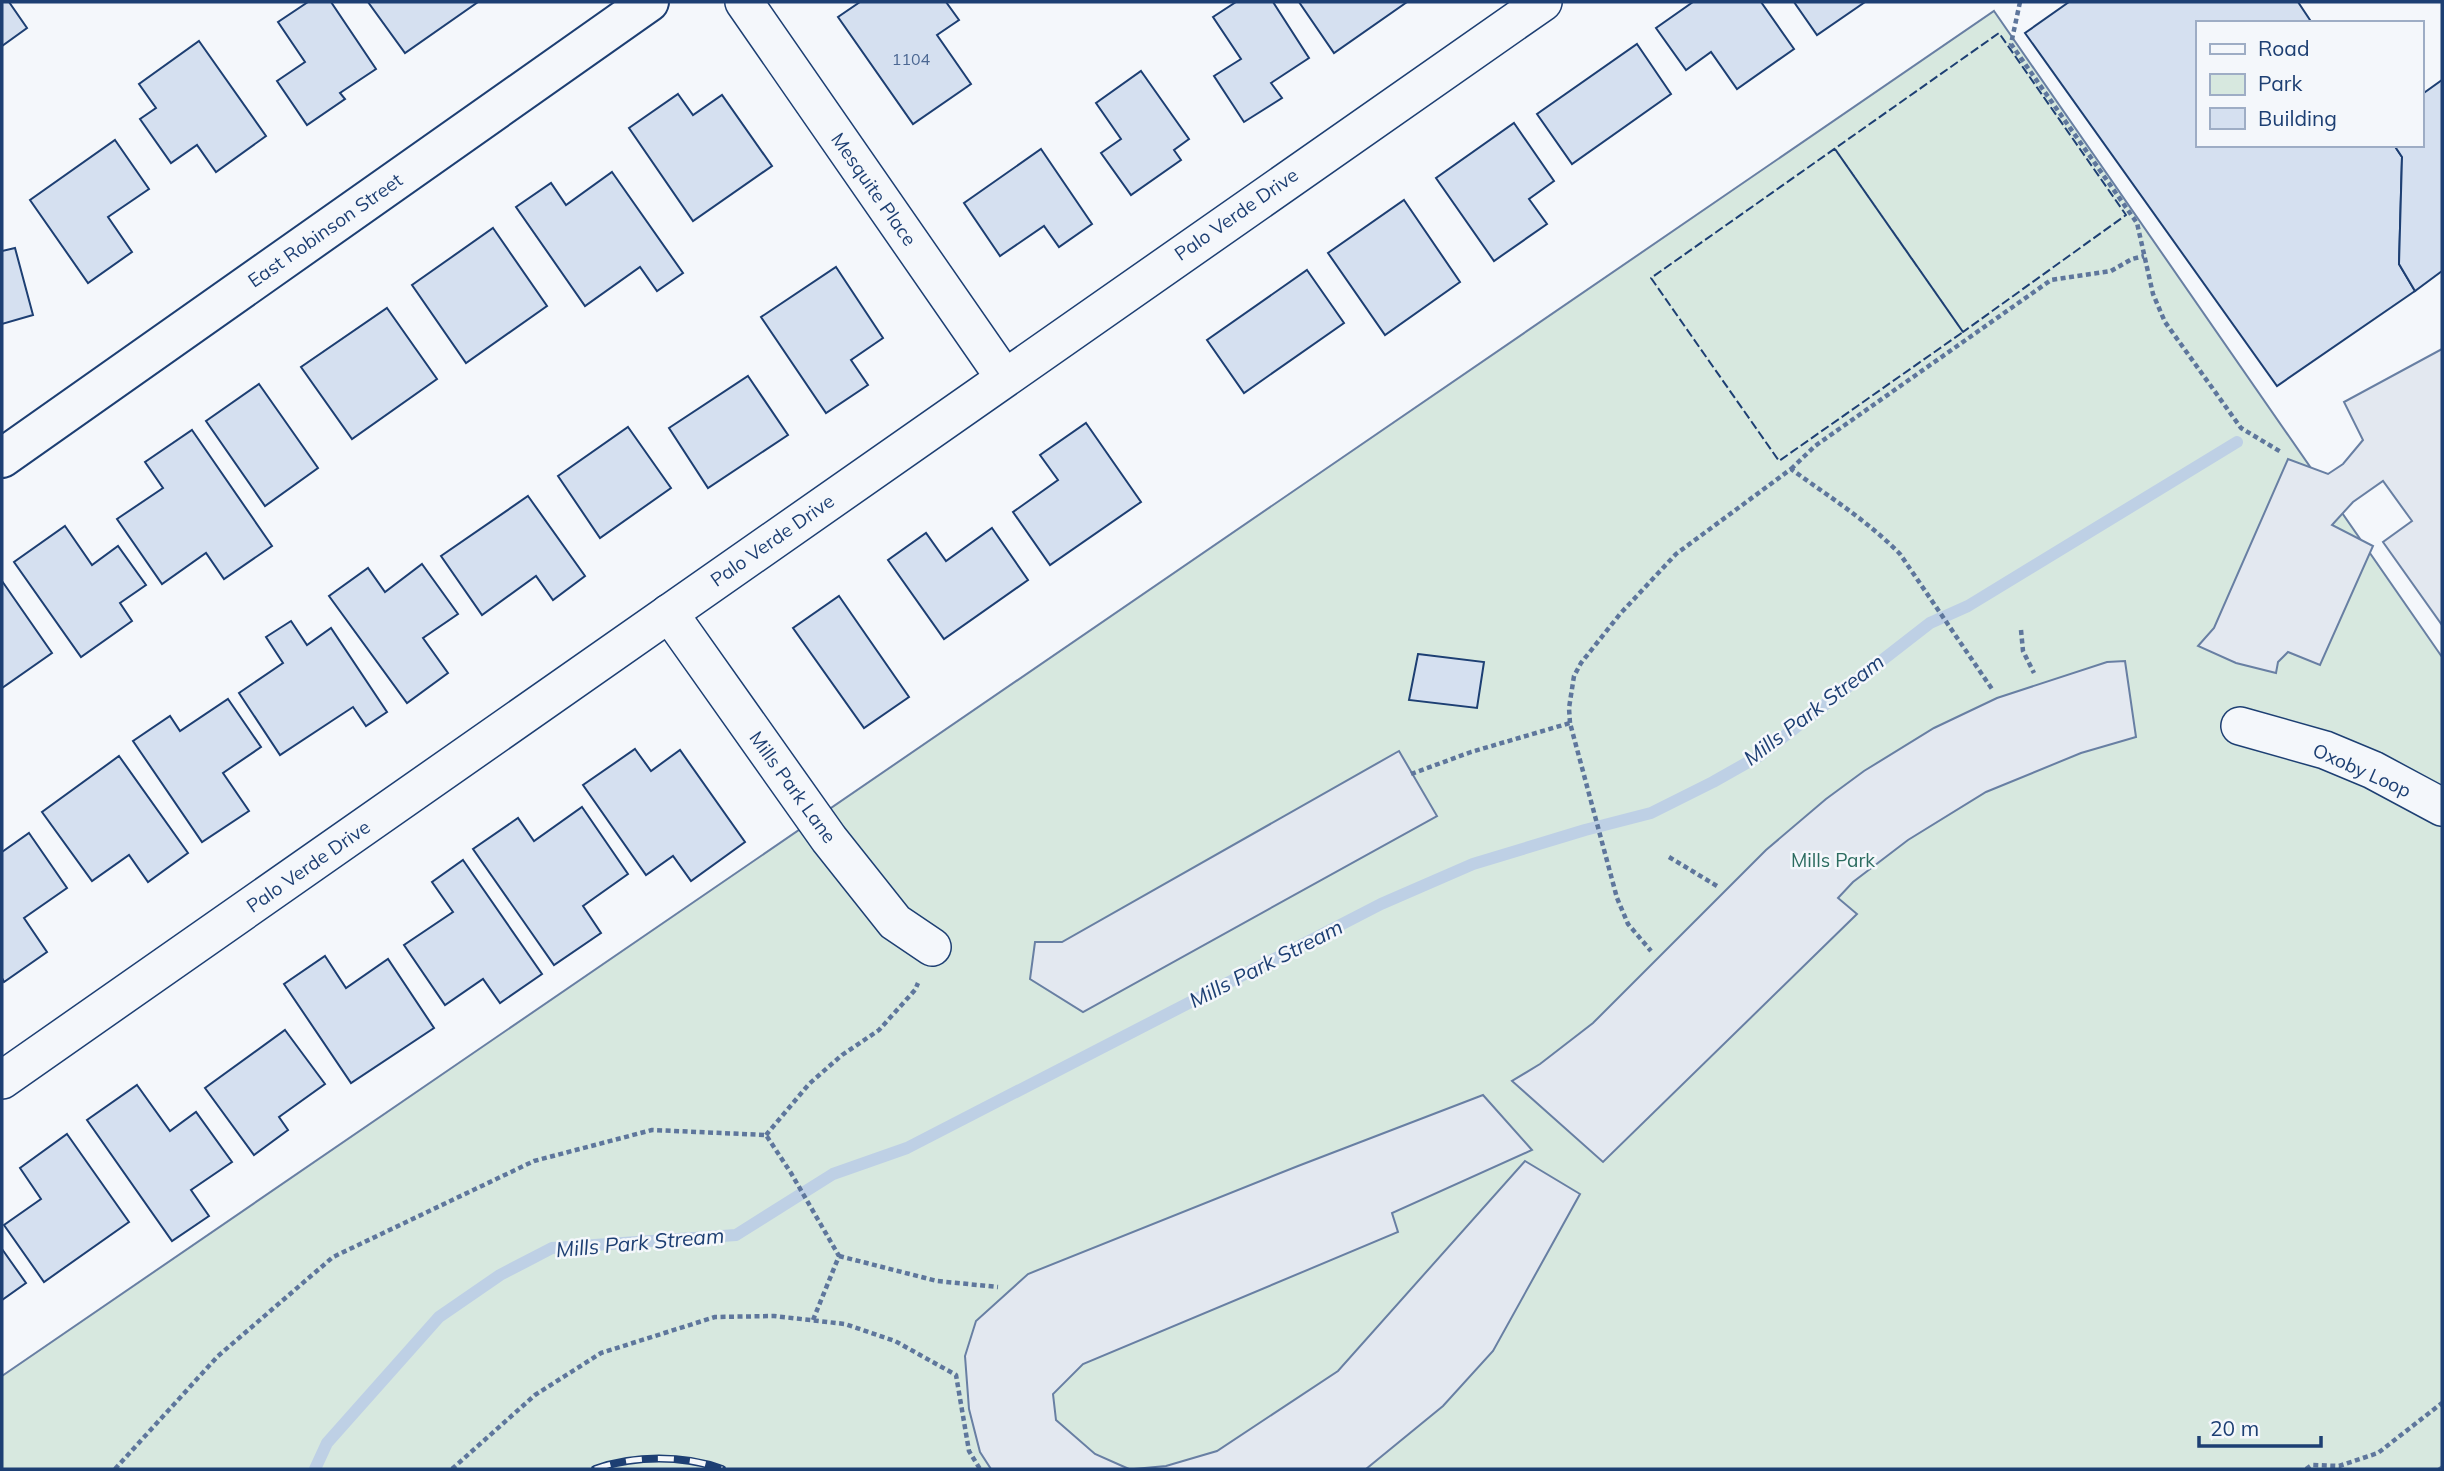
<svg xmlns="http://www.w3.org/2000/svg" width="2444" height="1471" font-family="Mulish,sans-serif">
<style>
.green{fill:#d7e8df;stroke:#687fa3;stroke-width:2}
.parking{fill:#e3e8f0;stroke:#687fa3;stroke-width:2}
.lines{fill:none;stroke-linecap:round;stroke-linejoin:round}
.stream{stroke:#bed0e5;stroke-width:12}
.building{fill:#d5e0f0;stroke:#1d3f73;stroke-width:2}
.minor-casing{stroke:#1d3f73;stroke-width:40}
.tertiary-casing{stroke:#1d3f73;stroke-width:42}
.path{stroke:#5e769c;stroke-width:4.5;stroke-dasharray:5 3.5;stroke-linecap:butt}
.minor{stroke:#f4f7fb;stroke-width:37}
.tertiary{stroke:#f4f7fb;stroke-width:38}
.rail-casing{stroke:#1d3f73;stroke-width:8}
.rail{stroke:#f4f7fb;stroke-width:5;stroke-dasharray:16;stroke-linecap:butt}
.fence{stroke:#1d3f73;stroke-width:2;stroke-dasharray:9 3.5;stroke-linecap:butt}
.labels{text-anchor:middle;stroke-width:5;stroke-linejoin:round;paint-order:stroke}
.number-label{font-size:16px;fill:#4b6792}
.street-label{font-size:19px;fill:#1d3f73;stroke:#f4f7fb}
.park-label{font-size:19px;fill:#2c6c60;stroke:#f4f7fb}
.water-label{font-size:21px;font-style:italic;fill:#1d3f73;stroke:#f4f7fb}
</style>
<rect width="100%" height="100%" fill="#f4f7fb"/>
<path class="green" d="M 1994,11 L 2442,657 L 2442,1466 L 2438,1469 L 2,1469 L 2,1376 Z"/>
<g class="parking">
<path d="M 2442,349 L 2442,625 L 2383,542 L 2412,521 L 2383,481 L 2353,502 L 2332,525 L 2373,546 L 2320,665 L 2288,652 L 2278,662 L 2276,673 L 2236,663 L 2198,646 L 2214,628 L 2288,459 L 2328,474 L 2343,464 L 2363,440 L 2344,402 Z"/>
<path d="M 2125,661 L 2136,737 L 2081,753 L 1986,792 L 1908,840 L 1853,882 L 1838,898 L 1857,914 L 1603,1162 L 1512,1081 L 1540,1064 L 1593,1023 L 1766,850 L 1826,799 L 1864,771 L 1934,728 L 1997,698 L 2107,662 Z"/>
<path d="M 1399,751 L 1437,816 L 1083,1012 L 1030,979 L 1035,942 L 1062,942 Z"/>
<path d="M 1483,1095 L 1532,1150 L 1392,1213 L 1398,1232 L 1083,1364 L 1053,1394 L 1056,1420 L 1095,1454 L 1129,1469 L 991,1469 L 980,1452 L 969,1409 L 965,1356 L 976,1321 L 1028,1274 L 1298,1166 Z"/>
<path d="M 1525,1161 L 1580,1194 L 1493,1351 L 1443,1406 L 1366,1469 L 1134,1469 L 1166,1466 L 1217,1451 L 1338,1371 Z"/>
</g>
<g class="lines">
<path class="stream" d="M 315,1469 L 327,1443 L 439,1317 L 500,1275 L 552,1248 L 736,1235 L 833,1174 L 907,1148 L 1381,904 L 1473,864 L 1585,830 L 1651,813 L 1713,782 L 1759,756 L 1930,623 L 1968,606 L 2237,442"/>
</g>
<g class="building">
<path d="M 2,2 L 9,2 L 27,28 L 2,46 Z"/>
<path d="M 308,2 L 331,2 L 376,69 L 340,93 L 345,99 L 307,125 L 277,81 L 305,62 L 278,22 Z"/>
<path d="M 368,2 L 478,2 L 405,53 Z"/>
<path d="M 860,2 L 946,2 L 959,20 L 937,35 L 971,84 L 913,124 L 838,17 Z"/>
<path d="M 1236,2 L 1273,2 L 1309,58 L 1271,83 L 1282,98 L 1244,122 L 1214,76 L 1241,59 L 1213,17 Z"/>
<path d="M 1299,2 L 1407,2 L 1334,53 Z"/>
<path d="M 1693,2 L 1761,2 L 1794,49 L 1737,89 L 1711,52 L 1686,70 L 1656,28 Z"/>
<path d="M 1794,2 L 1865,2 L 1817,35 Z"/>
<path d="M 2069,2 L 2298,2 L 2312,23 L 2197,23 L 2197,145 L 2394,145 L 2402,157 L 2399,264 L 2415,291 L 2277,386 L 2025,33 Z"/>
<path d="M 199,41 L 266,136 L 216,172 L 197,145 L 171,163 L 140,119 L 156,108 L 139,84 Z"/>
<path d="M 1637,44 L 1671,94 L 1572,164 L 1537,114 Z"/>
<path d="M 1141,71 L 1189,139 L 1174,150 L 1181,160 L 1131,195 L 1101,153 L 1121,139 L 1096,103 Z"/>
<path d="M 2442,80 L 2442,271 L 2415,291 L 2399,264 L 2402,157 L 2394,145 L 2421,145 L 2421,95 Z"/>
<path d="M 678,94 L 693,115 L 722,95 L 772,166 L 693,221 L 629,128 Z"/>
<path d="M 1514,123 L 1554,181 L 1529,199 L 1547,224 L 1494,261 L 1436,178 Z"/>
<path d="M 115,140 L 149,189 L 108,217 L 132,252 L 88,283 L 30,200 Z"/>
<path d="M 1041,149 L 1092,224 L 1059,247 L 1044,226 L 1000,256 L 964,203 Z"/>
<path d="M 612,172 L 683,273 L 657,291 L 640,267 L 585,306 L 516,207 L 551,183 L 566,205 Z"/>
<path d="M 1404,200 L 1460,282 L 1385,335 L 1328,253 Z"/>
<path d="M 493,228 L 547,306 L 466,363 L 412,285 Z"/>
<path d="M 15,248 L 33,315 L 2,324 L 2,251 Z"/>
<path d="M 836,267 L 883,338 L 851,360 L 868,385 L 826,413 L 761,317 Z"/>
<path d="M 1307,270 L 1344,323 L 1244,393 L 1207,340 Z"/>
<path d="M 387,308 L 437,379 L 352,439 L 301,367 Z"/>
<path d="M 748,376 L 788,435 L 708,488 L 669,428 Z"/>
<path d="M 259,384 L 318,468 L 265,506 L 206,421 Z"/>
<path d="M 1086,423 L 1141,502 L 1050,565 L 1013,512 L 1058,480 L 1040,455 Z"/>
<path d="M 628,427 L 671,488 L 600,538 L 558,476 Z"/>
<path d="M 192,430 L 272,546 L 224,579 L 206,553 L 162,584 L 117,519 L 163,488 L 145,462 Z"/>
<path d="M 528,496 L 585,576 L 553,600 L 536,576 L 482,615 L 441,556 Z"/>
<path d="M 65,526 L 92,565 L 118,546 L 146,585 L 120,603 L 132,621 L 81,657 L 14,562 Z"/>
<path d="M 992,528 L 1028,580 L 944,639 L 888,560 L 926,533 L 946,561 Z"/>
<path d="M 422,564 L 458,614 L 423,638 L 448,673 L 407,703 L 329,596 L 368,568 L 385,592 Z"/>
<path d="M 2,581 L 52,653 L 2,688 Z"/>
<path d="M 839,596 L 909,697 L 864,728 L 793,628 Z"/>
<path d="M 291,621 L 307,645 L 331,628 L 387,712 L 366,726 L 353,707 L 280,755 L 239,693 L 283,663 L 266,637 Z"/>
<path d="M 1418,654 L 1484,662 L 1477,708 L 1409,700 Z"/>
<path d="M 228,699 L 261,747 L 223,773 L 249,811 L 202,842 L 133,741 L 170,716 L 180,731 Z"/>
<path d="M 635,749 L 651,771 L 680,750 L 745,842 L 691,881 L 673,856 L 646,875 L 583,785 Z"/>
<path d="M 119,756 L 188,853 L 148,882 L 129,855 L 92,881 L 42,812 Z"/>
<path d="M 582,807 L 628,874 L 583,906 L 601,933 L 554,965 L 473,849 L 518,818 L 534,841 Z"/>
<path d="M 29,833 L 67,888 L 24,918 L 47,952 L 4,982 L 2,978 L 2,852 Z"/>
<path d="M 463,860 L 542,974 L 500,1003 L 483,979 L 445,1005 L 404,945 L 453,912 L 432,882 Z"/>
<path d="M 325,956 L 346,988 L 388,959 L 434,1028 L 351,1083 L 284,984 Z"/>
<path d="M 285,1030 L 325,1084 L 279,1117 L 288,1130 L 254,1155 L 205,1088 Z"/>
<path d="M 137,1085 L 170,1131 L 196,1112 L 232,1162 L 191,1190 L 209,1216 L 172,1241 L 87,1120 Z"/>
<path d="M 67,1134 L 129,1222 L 44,1282 L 4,1225 L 41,1199 L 20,1168 Z"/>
<path d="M 2,1249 L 26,1283 L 2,1300 Z"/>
</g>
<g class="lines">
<g class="minor-casing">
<g id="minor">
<path d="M 744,2 L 1004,377"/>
<path d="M 669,613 L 829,839 L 895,922 L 932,947"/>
<path d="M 2240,726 L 2325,750 L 2373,770 L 2442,807"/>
<path d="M 2,1080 L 1543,2"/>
</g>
</g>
<g class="tertiary-casing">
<path id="tertiary" d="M 2,458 L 649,2"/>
</g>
<g class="path">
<path d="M 2020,2 L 2011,44 L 2137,223 L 2153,294 L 2165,322 L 2241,428 L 2281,452"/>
<path d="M 1791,469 L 1815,446 L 2051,280 L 2111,271 L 2132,259 L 2144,256"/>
<path d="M 2021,630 L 2023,651 L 2034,673"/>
<path d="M 1570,723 L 1569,708 L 1574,676 L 1581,663 L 1620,614 L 1676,554 L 1791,469 C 1828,496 1868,521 1900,554 L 1992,689"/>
<path d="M 1411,774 L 1471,752 L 1570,723 L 1617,898 L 1628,924 L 1651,951"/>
<path d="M 1669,857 L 1717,886"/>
<path d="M 766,1135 L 809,1084 L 842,1055 L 879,1030 L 915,990 L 918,983"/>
<path d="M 839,1256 L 937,1281 L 998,1287"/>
<path d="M 115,1469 L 218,1356 L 333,1257 L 534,1161 L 652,1130 L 766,1135 L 791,1173 L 839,1256 L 813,1320"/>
<path d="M 452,1469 L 535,1395 L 601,1353 L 715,1317 L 774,1316 L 845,1324 L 895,1341 L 956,1375 L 969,1451 L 980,1469"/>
<path d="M 2306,1469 L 2312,1465 L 2339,1466 L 2378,1453 L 2442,1403"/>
</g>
<use href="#minor" class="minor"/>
<use href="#tertiary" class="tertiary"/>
<g class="rail-casing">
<path id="rail" d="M 595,1469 C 634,1455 684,1455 722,1469"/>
</g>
<use href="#rail" class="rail"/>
<path class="fence" d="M 1835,149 L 1963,332 L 1779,461 L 1651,278 L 1999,33 L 2126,215 L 1963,332 L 1835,149"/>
</g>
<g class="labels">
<g class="number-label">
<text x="911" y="65">1104</text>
</g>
<g class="street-label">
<text transform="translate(874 189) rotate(55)" y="7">Mesquite Place</text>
<text transform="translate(1236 214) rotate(-35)" y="7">Palo Verde Drive</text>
<text transform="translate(325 230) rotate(-35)" y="7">East Robinson Street</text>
<text transform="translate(772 540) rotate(-35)" y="7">Palo Verde Drive</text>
<text transform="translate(2362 770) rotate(24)" y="7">Oxoby Loop</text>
<text transform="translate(793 787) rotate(54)" y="7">Mills Park Lane</text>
<text transform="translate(308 866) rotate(-35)" y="7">Palo Verde Drive</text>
</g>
<g class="park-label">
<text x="1833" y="867">Mills Park</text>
</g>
<g class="water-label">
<text transform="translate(1814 710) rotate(-37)" y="7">Mills Park Stream</text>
<text transform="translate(1266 964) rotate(-27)" y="7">Mills Park Stream</text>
<text transform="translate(640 1243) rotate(-5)" y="7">Mills Park Stream</text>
</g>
</g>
<rect width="2444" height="1471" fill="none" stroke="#1d3f73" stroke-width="7"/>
<rect x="2196" y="21" width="228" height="126" fill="#f4f7fb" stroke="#9eadc5" stroke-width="2"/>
<rect x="2210" y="44" width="35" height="10" fill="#f4f7fb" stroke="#9eadc5" stroke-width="2"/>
<text x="2258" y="56" font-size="21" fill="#1d3f73">Road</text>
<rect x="2210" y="74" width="35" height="21" fill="#d7e8df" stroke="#9eadc5" stroke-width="2"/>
<text x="2258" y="91" font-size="21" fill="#1d3f73">Park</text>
<rect x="2210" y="108" width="35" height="21" fill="#d5e0f0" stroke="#9eadc5" stroke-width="2"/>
<text x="2258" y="126" font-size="21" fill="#1d3f73">Building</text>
<path d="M2199 1436v10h122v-10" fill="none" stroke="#1d3f73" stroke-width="3.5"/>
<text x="2210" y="1436" font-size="21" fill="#1d3f73" stroke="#f4f7fb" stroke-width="5" paint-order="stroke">20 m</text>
</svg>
